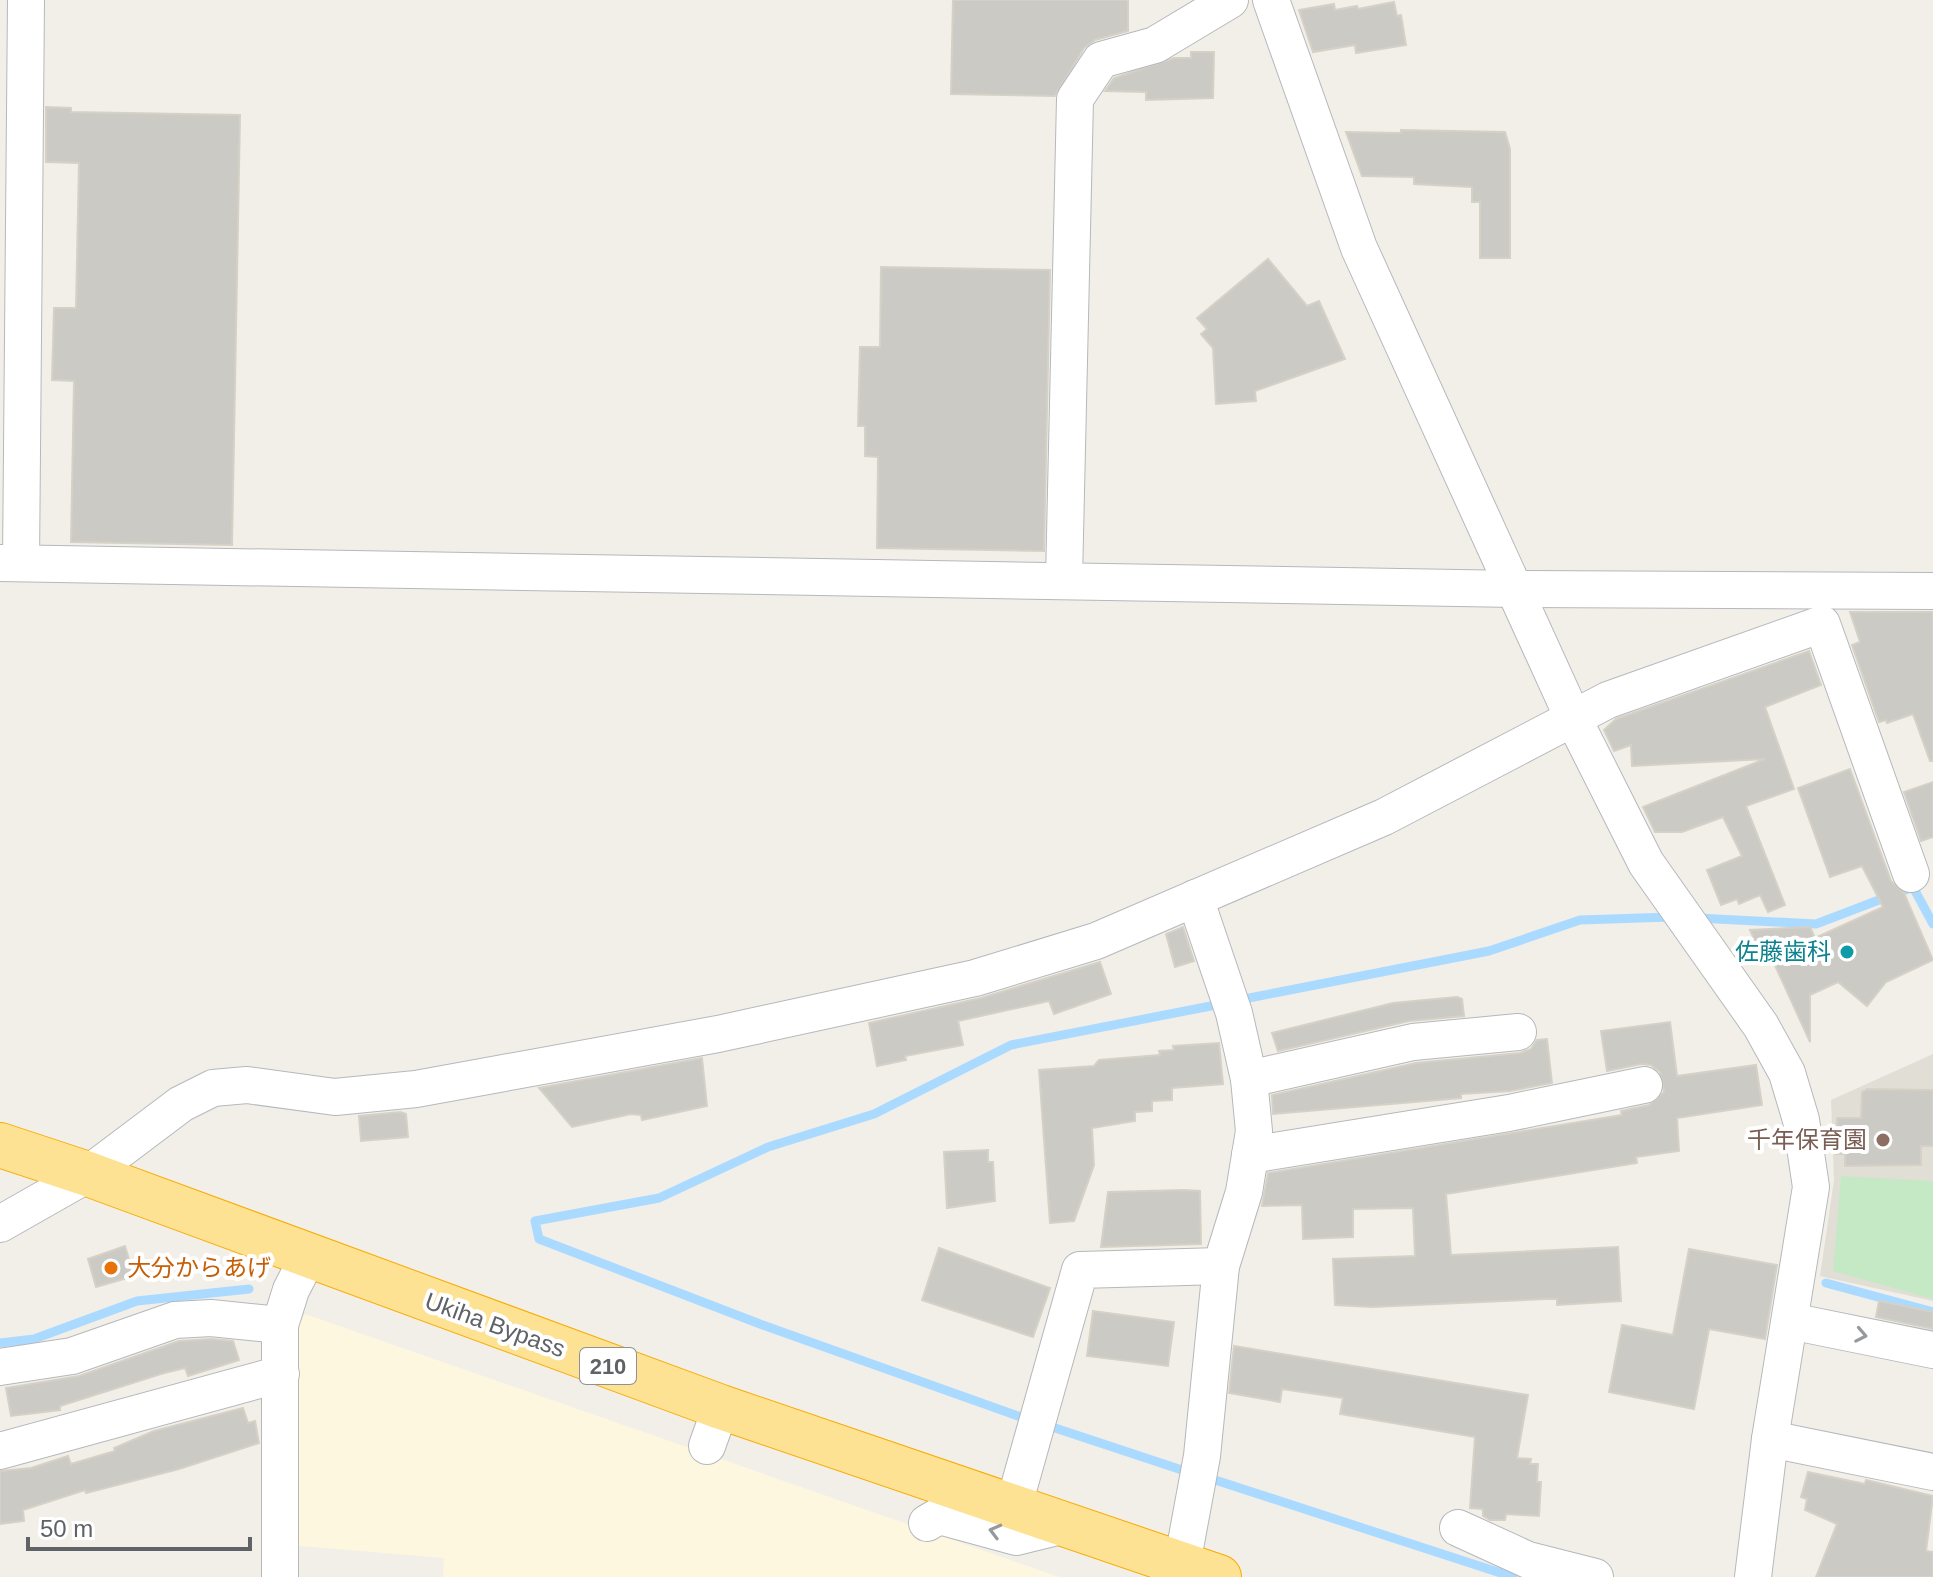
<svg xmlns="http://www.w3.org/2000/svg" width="1933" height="1577" font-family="Helvetica,'Noto Sans JP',sans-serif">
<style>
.commercial{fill:#fef7e0}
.education{fill:#e1ded6}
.green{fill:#c5e8c5}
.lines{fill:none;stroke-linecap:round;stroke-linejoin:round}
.stream{stroke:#aadaff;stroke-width:9}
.building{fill:#cccac5;stroke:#d6d1c6;stroke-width:2}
.minor-casing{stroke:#b5b8bc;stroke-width:38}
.highway-casing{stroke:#f9ab00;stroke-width:46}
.minor{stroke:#fff;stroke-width:36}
.highway{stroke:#fde293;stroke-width:44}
.oneway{stroke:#979a9d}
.culture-dot{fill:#0f9aa8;stroke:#fff;stroke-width:3}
.education-dot{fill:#8d6e63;stroke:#fff;stroke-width:3}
.food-dot{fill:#e8710a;stroke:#fff;stroke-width:3}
.labels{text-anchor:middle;stroke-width:8;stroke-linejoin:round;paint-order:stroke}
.shield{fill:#fff;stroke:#8f9295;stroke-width:2}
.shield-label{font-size:22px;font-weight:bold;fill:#5f6368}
.culture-label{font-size:24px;fill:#0d838f;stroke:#fff;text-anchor:end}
.education-label{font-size:24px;fill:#785e54;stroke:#fff;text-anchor:end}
.food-label{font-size:24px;fill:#c56008;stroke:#fff;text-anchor:start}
.street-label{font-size:24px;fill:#5f6368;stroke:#fff}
</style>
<rect width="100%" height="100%" fill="#f1efe8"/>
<path class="commercial" d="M 305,1314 L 1059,1577 L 443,1577 L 444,1558 L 289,1545 L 292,1336 Z"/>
<path class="education" d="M 1933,1054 L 1933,1301 L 1820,1276 L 1834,1180 L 1831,1100 Z"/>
<path class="green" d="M 1841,1176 L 1933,1181 L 1933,1299 L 1833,1271 Z"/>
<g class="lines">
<g class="stream">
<path d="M 1697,918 L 1816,924 L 1913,887 L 1933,924"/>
<path d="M 1239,1000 L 1489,951 L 1580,920 L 1671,917"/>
<path d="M 1826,1283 L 1933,1312"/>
<path d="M 0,1343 L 34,1339 L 137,1301 L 249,1289"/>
<path d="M 1032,1421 L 760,1324 L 539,1239 L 535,1221 L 659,1198 L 768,1147 L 874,1114 L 1011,1045 L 1221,1004"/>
<path d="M 1046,1425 L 1191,1473"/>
<path d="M 1206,1477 L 1513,1577"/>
</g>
</g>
<g class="building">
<path d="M 953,0 L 1128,0 L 1128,31 L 1095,40 L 1084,48 L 1055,96 L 951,94 Z"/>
<path d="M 1394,2 L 1397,16 L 1401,15 L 1406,45 L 1356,53 L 1355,45 L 1313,52 L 1299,10 L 1334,4 L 1335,10 L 1357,6 L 1358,9 Z"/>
<path d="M 1191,52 L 1214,52 L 1213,98 L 1146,100 L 1146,92 L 1105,91 L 1114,78 L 1174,58 L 1191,58 Z"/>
<path d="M 46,107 L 71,108 L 71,112 L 240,115 L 232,545 L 71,542 L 74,381 L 52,380 L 54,308 L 76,308 L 79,163 L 46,162 Z"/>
<path d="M 1401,130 L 1505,132 L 1510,149 L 1510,258 L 1480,258 L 1480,202 L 1472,202 L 1472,187 L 1414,184 L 1414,177 L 1362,176 L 1346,132 L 1401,133 Z"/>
<path d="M 1268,259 L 1307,306 L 1319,301 L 1345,359 L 1255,391 L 1256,401 L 1216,404 L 1213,348 L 1201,334 L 1207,329 L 1197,318 Z"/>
<path d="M 881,267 L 1050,270 L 1044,551 L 877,548 L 878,457 L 865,456 L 865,426 L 858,426 L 860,347 L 880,347 Z"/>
<path d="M 1850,612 L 1933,612 L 1933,761 L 1930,761 L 1913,714 L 1887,723 L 1886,720 L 1879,722 L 1852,645 L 1860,642 Z"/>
<path d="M 1809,651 L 1821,685 L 1765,707 L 1794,789 L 1746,806 L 1785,905 L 1768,912 L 1760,895 L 1739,904 L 1737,899 L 1721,905 L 1707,870 L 1742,856 L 1723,817 L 1682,832 L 1655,832 L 1643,807 L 1765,759 L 1632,766 L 1631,745 L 1614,751 L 1604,730 L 1616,719 Z"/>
<path d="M 1850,769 L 1891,881 L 1904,893 L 1933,960 L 1886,982 L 1867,1006 L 1838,982 L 1810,995 L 1810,1042 L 1773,961 L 1766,965 L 1750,930 L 1810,927 L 1815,938 L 1883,907 L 1862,866 L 1830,877 L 1798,788 Z"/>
<path d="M 1933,782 L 1933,837 L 1921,841 L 1904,792 Z"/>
<path d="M 1183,927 L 1194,961 L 1175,967 L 1166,934 Z"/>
<path d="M 1100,962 L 1111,994 L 1054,1014 L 1049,1001 L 958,1021 L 963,1045 L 905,1056 L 906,1060 L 877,1066 L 869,1023 L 981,998 Z"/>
<path d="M 1457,997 L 1462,999 L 1464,1016 L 1409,1021 L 1278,1051 L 1272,1033 L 1393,1003 Z"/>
<path d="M 1670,1022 L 1677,1076 L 1756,1065 L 1762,1105 L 1677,1118 L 1679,1151 L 1636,1157 L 1637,1163 L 1446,1194 L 1451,1255 L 1618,1247 L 1621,1301 L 1557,1305 L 1557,1299 L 1546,1299 L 1372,1307 L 1335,1305 L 1333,1259 L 1415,1256 L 1413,1208 L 1353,1209 L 1353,1237 L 1303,1239 L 1302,1205 L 1262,1206 L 1268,1173 L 1622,1115 L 1621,1111 L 1649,1105 L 1664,1092 L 1660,1072 L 1651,1065 L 1641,1064 L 1607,1071 L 1601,1031 Z"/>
<path d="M 1547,1039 L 1552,1083 L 1510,1091 L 1461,1094 L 1461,1098 L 1273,1114 L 1272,1095 L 1416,1063 L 1520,1053 L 1531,1049 L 1537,1040 Z"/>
<path d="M 1219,1043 L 1223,1084 L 1172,1088 L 1172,1100 L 1152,1101 L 1152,1111 L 1135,1112 L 1135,1121 L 1092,1128 L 1094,1165 L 1074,1221 L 1050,1223 L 1039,1070 L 1094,1066 L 1099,1060 L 1160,1055 L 1159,1051 L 1174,1050 L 1173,1046 Z"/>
<path d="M 702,1058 L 707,1106 L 642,1120 L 641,1115 L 631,1114 L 572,1127 L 539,1088 Z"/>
<path d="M 1867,1089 L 1933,1090 L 1933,1146 L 1921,1146 L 1921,1165 L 1845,1166 L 1845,1154 L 1836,1154 L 1837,1118 L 1861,1118 L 1862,1092 Z"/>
<path d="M 400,1112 L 406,1114 L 408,1137 L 361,1141 L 359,1116 Z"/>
<path d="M 988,1150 L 988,1162 L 993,1162 L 995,1201 L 947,1208 L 944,1152 Z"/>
<path d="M 1184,1190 L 1200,1191 L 1201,1244 L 1101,1247 L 1108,1192 Z"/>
<path d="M 125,1246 L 134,1276 L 96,1287 L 88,1259 Z"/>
<path d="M 939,1248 L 1050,1288 L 1033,1337 L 922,1300 Z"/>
<path d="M 1689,1249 L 1777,1265 L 1765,1339 L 1709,1329 L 1694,1409 L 1609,1392 L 1622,1325 L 1673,1335 Z"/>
<path d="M 1879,1301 L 1933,1312 L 1933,1329 L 1876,1317 Z"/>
<path d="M 1093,1311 L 1174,1322 L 1168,1366 L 1087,1356 Z"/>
<path d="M 211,1339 L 233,1341 L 239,1360 L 188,1376 L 185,1368 L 164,1373 L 60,1406 L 60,1410 L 11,1416 L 6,1388 L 79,1376 L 179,1341 Z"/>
<path d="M 1234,1346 L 1528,1395 L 1517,1458 L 1531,1459 L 1530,1464 L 1538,1464 L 1537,1482 L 1541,1482 L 1539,1516 L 1506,1514 L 1505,1520 L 1490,1520 L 1483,1516 L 1483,1509 L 1470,1508 L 1475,1437 L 1340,1414 L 1343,1398 L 1282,1389 L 1280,1402 L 1229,1393 Z"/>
<path d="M 243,1408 L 248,1423 L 255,1421 L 259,1443 L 179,1469 L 86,1493 L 85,1490 L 23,1510 L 24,1521 L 0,1524 L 0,1471 L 31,1468 L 68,1456 L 71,1464 L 115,1451 L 114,1448 L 154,1431 Z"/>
<path d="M 1808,1472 L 1865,1484 L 1866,1480 L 1933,1496 L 1926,1551 L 1933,1552 L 1933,1577 L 1816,1577 L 1837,1524 L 1805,1510 L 1807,1499 L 1801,1497 Z"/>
</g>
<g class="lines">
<g class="minor-casing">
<g id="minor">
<path d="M 1271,0 L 1359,248 L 1573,718 L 1646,863 L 1761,1026 L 1787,1073 L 1801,1120 L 1811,1187 L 1770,1439 L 1753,1577"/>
<path d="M 0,563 L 1516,589 L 1933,591"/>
<path d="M 21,563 L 26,0"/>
<path d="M 1064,579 L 1075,99 L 1101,60 L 1155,45 L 1230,0"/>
<path d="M 1249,1079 L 1413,1042 L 1518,1032"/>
<path d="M 1250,1155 L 1509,1113 L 1644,1085"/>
<path d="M 0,1224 L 88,1174 L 181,1104 L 213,1088 L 247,1085 L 335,1097 L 416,1089 L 718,1034 L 975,978 L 1096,941 L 1384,817 L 1608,700 L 1822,624 L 1911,874"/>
<path d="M 1790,1321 L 1933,1350"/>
<path d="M 0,1367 L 72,1356 L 175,1320 L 211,1318 L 280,1325"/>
<path d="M 1770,1439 L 1933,1472"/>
<path d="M 707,1446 L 721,1407"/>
<path d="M 0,1451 L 281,1374"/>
<path d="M 1013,1508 L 1080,1270 L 1221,1266"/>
<path d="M 927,1523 L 939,1516 L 1016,1537 L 1065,1525"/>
<path d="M 1458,1528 L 1528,1560 L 1595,1577"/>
<path d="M 1182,1564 L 1202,1456 L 1221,1266 L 1244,1192 L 1254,1131 L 1249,1079 L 1234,1013 L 1195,898"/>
<path d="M 280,1577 L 280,1325 L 291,1290 L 308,1257"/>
</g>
</g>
<g class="highway-casing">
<path id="highway" d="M 0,1145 L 88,1174 L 721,1407 L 1219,1577"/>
</g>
<use href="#minor" class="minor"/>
<use href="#highway" class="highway"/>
</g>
<defs><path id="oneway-chevron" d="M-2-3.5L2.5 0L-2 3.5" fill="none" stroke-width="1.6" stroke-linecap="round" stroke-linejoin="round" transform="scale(2)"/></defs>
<g class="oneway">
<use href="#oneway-chevron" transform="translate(1861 1335) rotate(11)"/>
<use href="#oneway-chevron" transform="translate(995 1531) rotate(-165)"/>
</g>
<circle class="culture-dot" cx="1847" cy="952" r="8"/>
<circle class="education-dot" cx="1883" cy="1140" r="8"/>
<circle class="food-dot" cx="111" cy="1268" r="8"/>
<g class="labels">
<rect class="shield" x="580" y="1348" width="56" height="36" rx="6"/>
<g class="shield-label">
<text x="608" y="1374">210</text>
</g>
<g class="culture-label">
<text x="1831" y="960">佐藤歯科</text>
</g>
<g class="education-label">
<text x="1867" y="1148">千年保育園</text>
</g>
<g class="food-label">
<text x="127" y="1276">大分からあげ</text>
</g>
<g class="street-label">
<text transform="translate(495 1325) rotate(20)" y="8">Ukiha Bypass</text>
</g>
</g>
<path d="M28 1537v12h222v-12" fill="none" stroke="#5f6368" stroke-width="4"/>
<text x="40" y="1537" font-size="24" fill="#5f6368" stroke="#ffffff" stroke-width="6" paint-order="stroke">50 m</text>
</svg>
